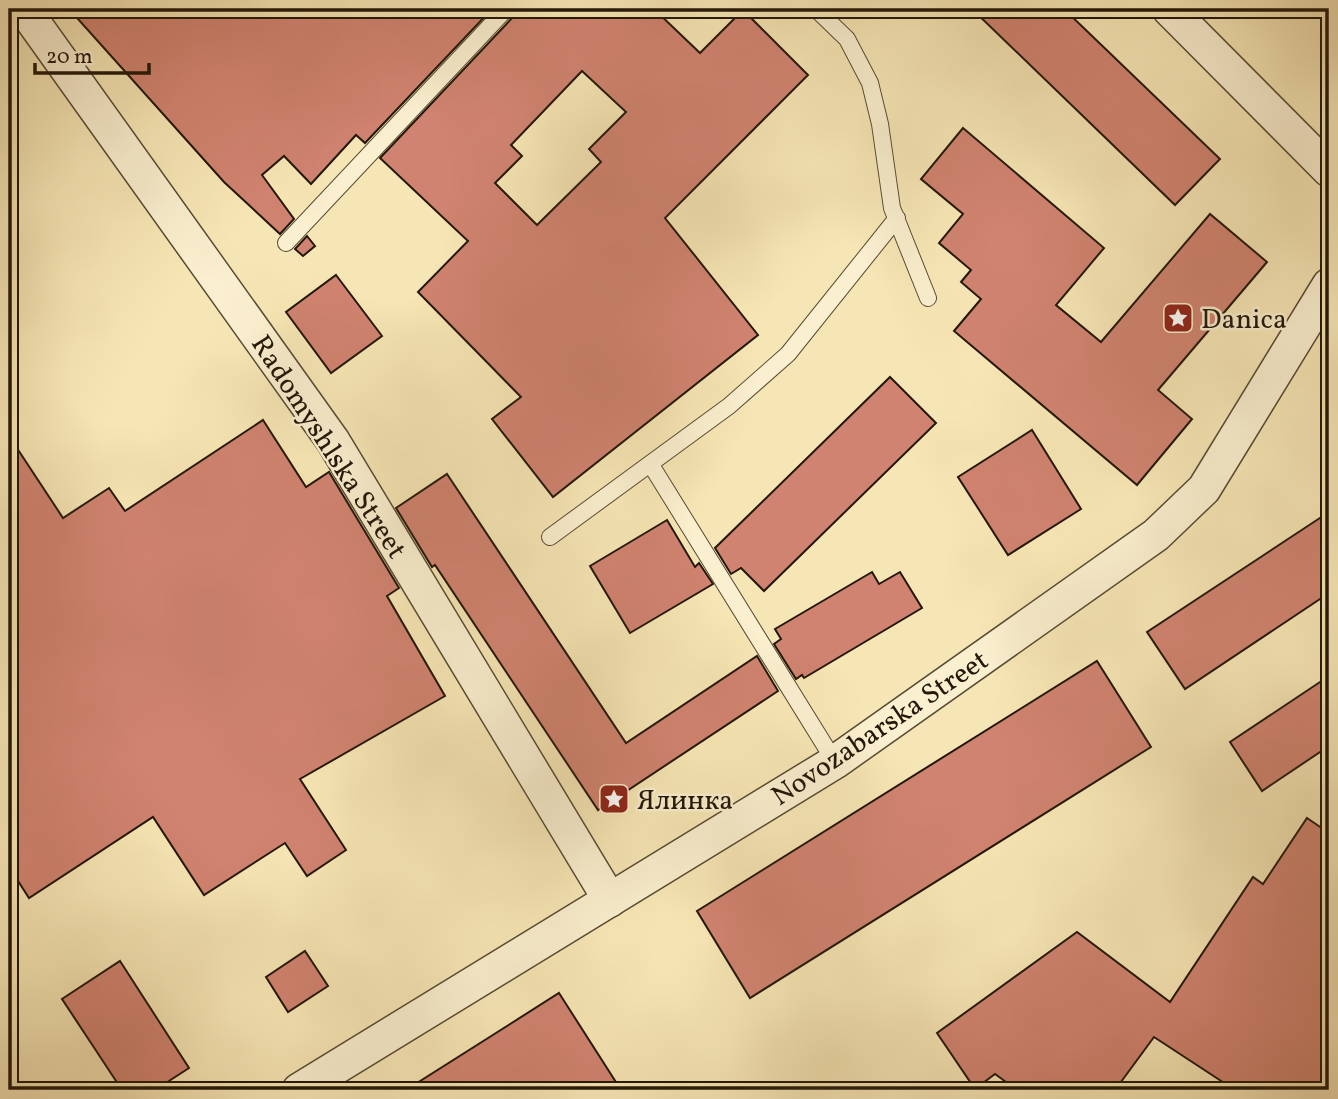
<svg xmlns="http://www.w3.org/2000/svg" width="1338" height="1099" font-family="Vollkorn,serif">
<style>
.building{fill:#d08370;stroke:#221708;stroke-width:2;fill-rule:evenodd}
.lines{fill:none;stroke-linecap:round;stroke-linejoin:round}
.service-casing{stroke:#574b33;stroke-width:18}
.minor-casing{stroke:#574b33;stroke-width:36}
.service{stroke:#faefcf;stroke-width:16}
.minor{stroke:#faefcf;stroke-width:33}
.labels{text-anchor:middle;stroke-width:5;stroke-linejoin:round;paint-order:stroke}
.poi-label{font-size:28px;fill:#221708;stroke:#faefcf;text-anchor:start}
.street-label{font-size:28px;fill:#221708;stroke:#faefcf}
</style>
<rect width="100%" height="100%" fill="#f7e6b5"/>
<filter id="stains"><feTurbulence type="fractalNoise" baseFrequency=".00286" numOctaves="4"/><feColorMatrix values="0 0 0 0 .2 0 0 0 0 .09 0 0 0 0 .02 0 0 0 .5 -.17"/></filter>
<radialGradient id="worn" r=".72"><stop offset=".6" stop-color="#630" stop-opacity="0"/><stop offset="1" stop-color="#630" stop-opacity=".3"/></radialGradient>
<g class="building">
<path d="M 69,9 L 492,9 L 365,143 L 356,135 L 311,184 L 284,156 L 262,175 L 294,219 L 280,234 L 224,182 Z"/>
<path d="M 516,9 L 654,9 L 700,53 L 743,10 L 808,75 L 665,218 L 758,335 L 553,497 L 492,419 L 521,397 L 418,292 L 468,241 L 380,158 L 514,16 ZM 582,71 L 626,112 L 589,149 L 601,162 L 537,225 L 495,183 L 522,156 L 511,145 Z"/>
<path d="M 972,9 L 1064,9 L 1220,159 L 1175,205 Z"/>
<path d="M 963,128 L 1104,248 L 1056,305 L 1101,342 L 1210,214 L 1267,262 L 1158,390 L 1192,419 L 1137,485 L 954,331 L 981,299 L 961,282 L 971,270 L 939,243 L 963,214 L 921,179 Z"/>
<path d="M 307,236 L 315,246 L 303,256 L 295,249 Z"/>
<path d="M 336,275 L 382,336 L 331,373 L 286,312 Z"/>
<path d="M 890,377 L 936,423 L 764,591 L 741,568 L 731,574 L 715,548 Z"/>
<path d="M 263,420 L 306,487 L 329,472 L 399,588 L 387,596 L 445,696 L 300,779 L 346,850 L 307,876 L 285,843 L 204,895 L 153,817 L 29,898 L 9,867 L 9,436 L 63,518 L 109,488 L 125,511 Z"/>
<path d="M 1032,430 L 1081,509 L 1008,555 L 958,477 Z"/>
<path d="M 447,474 L 626,743 L 757,656 L 778,691 L 598,810 L 435,565 L 432,567 L 396,508 Z"/>
<path d="M 1329,512 L 1329,593 L 1185,689 L 1147,632 Z"/>
<path d="M 667,520 L 695,567 L 699,563 L 713,584 L 630,633 L 590,566 Z"/>
<path d="M 872,572 L 879,584 L 900,572 L 922,608 L 804,678 L 802,675 L 796,679 L 774,644 L 781,639 L 775,629 Z"/>
<path d="M 1097,661 L 1151,747 L 750,998 L 697,911 Z"/>
<path d="M 1329,676 L 1329,746 L 1262,791 L 1230,742 Z"/>
<path d="M 1307,818 L 1329,833 L 1329,1090 L 1235,1090 L 1154,1037 L 1115,1090 L 1017,1090 L 995,1074 L 975,1089 L 937,1033 L 1077,932 L 1170,1002 L 1253,877 L 1263,884 Z"/>
<path d="M 305,951 L 328,986 L 288,1012 L 266,977 Z"/>
<path d="M 120,961 L 189,1068 L 155,1090 L 122,1090 L 62,999 Z"/>
<path d="M 559,993 L 621,1090 L 406,1090 Z"/>
</g>
<g class="lines">
<g class="service-casing">
<g id="service">
<path d="M 816,9 L 847,39 L 870,83 L 880,124 L 892,208 L 928,298"/>
<path d="M 286,243 L 506,9"/>
<path d="M 651,465 L 835,762"/>
<path d="M 550,537 L 729,406 L 788,354 L 897,218"/>
</g>
</g>
<g class="minor-casing">
<g id="minor">
<path d="M 24,9 L 333,441 L 610,900"/>
<path d="M 1169,9 L 1329,170"/>
<path d="M 299,1090 L 835,762 L 1156,535 L 1204,489 L 1329,285"/>
</g>
</g>
<use href="#service" class="service"/>
<use href="#minor" class="minor"/>
</g>
<defs>
<g id="sight-square" transform="scale(1.575)"><rect x="-9" y="-9" width="18" height="18" rx="4" fill="#8f2418" stroke="#faefcf"/><path d="M0-6L1.8-2.2L6-1.7L2.9 1.2L3.7 5.4L0 3.3L-3.7 5.4L-2.9 1.2L-6-1.7L-1.8-2.2Z" fill="#fff"/></g>
</defs>
<g fill-rule="evenodd">
<use href="#sight-square" x="1178" y="318"/>
<use href="#sight-square" x="614" y="799"/>
</g>
<g class="labels">
<g class="poi-label">
<text x="1201" y="328">Danica</text>
<text x="637" y="809">Ялинка</text>
</g>
<g class="street-label">
<text transform="translate(330 446) rotate(57)" y="10">Radomyshlska Street</text>
<text transform="translate(879 727) rotate(-34)" y="10">Novozabarska Street</text>
</g>
</g>
<rect width="1338" height="1099" fill="none" stroke="#f7e6b5" stroke-width="35"/>
<rect x="10" y="10" width="1317" height="1078" fill="none" stroke="#221708" stroke-width="3.5"/>
<rect x="18" y="18" width="1303" height="1064" fill="none" stroke="#221708" stroke-width="2"/>
<path d="M35 63v10h114v-10" fill="none" stroke="#221708" stroke-width="3.5"/>
<text x="46" y="63" font-size="21" fill="#221708" stroke="#faefcf" stroke-width="5" paint-order="stroke">20 m</text>
<rect width="100%" height="100%" filter="url(#stains)"/>
<rect width="100%" height="100%" fill="url(#worn)"/>
</svg>
